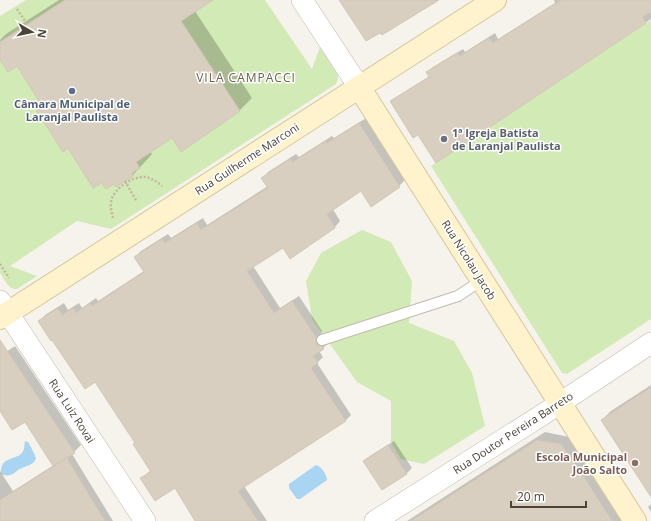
<svg xmlns="http://www.w3.org/2000/svg" width="651" height="521" font-family="'Open Sans',sans-serif">
<style>
.green{fill:#d2eab5}
.water{fill:#a9d4f2}
.shadow{fill:#0003}
.building{fill:#d8cfc1;stroke:#d3c7b4}
.lines{fill:none;stroke-linecap:round;stroke-linejoin:round}
.lane-casing{stroke:#c2bbae;stroke-width:12}
.street-casing{stroke:#c2bbae;stroke-width:22}
.secondary-casing{stroke:#d6c79b;stroke-width:24}
.path{stroke:#c4b79f;stroke-width:2.5;stroke-dasharray:2 2;stroke-linecap:butt}
.lane{stroke:#fff;stroke-width:10}
.street{stroke:#fff;stroke-width:21}
.secondary{stroke:#fff3cd;stroke-width:22}
.service-dot{fill:#5c6f8a;stroke:#fff;stroke-width:1.5}
.worship-dot{fill:#6b7280;stroke:#fff;stroke-width:1.5}
.education-dot{fill:#8d6e63;stroke:#fff;stroke-width:1.5}
.labels{text-anchor:middle;stroke-width:3;stroke-linejoin:round;paint-order:stroke}
.service-label{font-size:11px;font-weight:bold;fill:#4e5e75;stroke:#fff}
.worship-label{font-size:11px;font-weight:bold;fill:#5b616d;stroke:#fff;text-anchor:start}
.street-label{font-size:11px;fill:#4b4439;stroke:#fff}
.education-label{font-size:11px;font-weight:bold;fill:#785e54;stroke:#fff;text-anchor:end}
.neighbourhood-label{font-size:12px;letter-spacing:1px;fill:#6e6250;stroke:#fff}
</style>
<rect width="100%" height="100%" fill="#f6f3ec"/>
<g class="green">
<path d="M 26,0 L 265,0 L 312,69 L 320,47 L 338,75 L 338,79 L 336,84 L 111,229 L 77,221 L 10,266 L 37,276 L 17,289 C 8,290 5,280 0,273 L 0,16 Z"/>
<path d="M 651,20 L 651,319 L 567,374 L 562,373 L 431,166 Z"/>
<path d="M 362,230 L 391,242 L 412,281 L 409,323 L 454,341 L 472,373 L 485,426 L 424,464 L 401,459 L 391,442 L 391,401 L 357,382 L 312,319 L 306,281 L 321,253 Z"/>
</g>
<g class="water">
<path d="M 25,441 L 28,442 C 29,443 36,457 36,458 C 34,466 24,466 18,470 C 15,472 14,474 10,475 C 7,476 4,475 1,474 C 0,457 14,460 21,454 C 25,450 24,446 25,441 Z"/>
<path d="M 316,465 C 321,466 327,475 327,480 L 300,499 L 297,499 L 289,488 L 289,484 Z"/>
</g>
<g class="shadow">
<path d="M 59,0 L 211,0 L 195,11 L 252,98 L 240,110 L 181,150 L 172,136 L 150,151 L 152,154 L 133,175 L 69,147 L 35,105 L 40,100 L 18,65 L 0,58 L 0,40 L 6,34 Z"/>
<path d="M 554,0 L 651,0 L 651,19 L 436,162 L 418,134 L 392,102 L 397,97 L 430,76 L 428,72 L 433,67 L 463,49 L 465,52 L 495,33 L 498,39 L 555,3 Z"/>
<path d="M 366,118 L 405,180 L 399,186 L 371,205 L 361,190 L 333,209 L 340,221 L 335,227 L 290,257 L 283,246 L 253,266 L 280,308 L 299,296 L 322,331 L 321,335 L 329,343 L 319,351 L 323,357 L 317,363 L 351,415 L 345,421 L 244,486 L 267,521 L 196,521 L 175,487 L 142,478 L 151,470 L 136,443 L 96,381 L 40,321 L 45,315 L 64,303 L 68,310 L 79,303 L 82,308 L 96,298 L 98,301 L 144,271 L 135,257 L 141,251 L 168,234 L 171,238 L 203,218 L 207,225 L 268,186 L 263,178 L 268,172 L 296,154 L 299,157 L 332,136 L 334,138 Z"/>
<path d="M 15,346 L 81,445 L 72,454 L 113,521 L 0,521 L 0,471 L 13,491 L 54,465 L 25,421 L 0,409 L 0,356 Z"/>
<path d="M 651,385 L 651,495 L 602,420 L 611,411 Z"/>
<path d="M 545,432 L 569,437 L 623,521 L 407,521 Z"/>
<path d="M 394,441 L 412,468 L 407,473 L 383,489 L 365,461 L 370,456 Z"/>
<path d="M 651,504 L 651,512 L 648,507 Z"/>
</g>
<g class="building">
<path d="M 65,0 L 213,0 L 181,21 L 240,111 L 181,152 L 172,138 L 136,162 L 140,168 L 132,173 L 133,176 L 116,187 L 114,184 L 106,189 L 102,183 L 93,188 L 68,148 L 63,152 L 33,105 L 39,101 L 17,66 L 8,72 L 0,60 L 0,42 Z"/>
<path d="M 339,0 L 439,0 L 382,35 L 380,33 L 366,41 Z"/>
<path d="M 561,0 L 651,0 L 651,12 L 643,17 L 646,23 L 436,163 L 418,135 L 413,138 L 390,101 L 429,77 L 426,72 L 457,53 L 460,56 L 489,38 L 493,43 Z"/>
<path d="M 359,123 L 400,187 L 371,207 L 361,191 L 327,214 L 335,228 L 290,259 L 283,248 L 247,271 L 274,313 L 292,301 L 316,337 L 316,342 L 317,345 L 322,346 L 324,349 L 313,356 L 318,363 L 311,368 L 346,421 L 238,491 L 258,521 L 195,521 L 175,488 L 155,501 L 140,478 L 151,472 L 133,444 L 135,443 L 95,382 L 85,389 L 52,340 L 51,341 L 38,321 L 58,308 L 62,315 L 73,308 L 76,313 L 90,303 L 92,306 L 144,272 L 134,257 L 162,239 L 165,243 L 197,223 L 201,230 L 268,188 L 261,178 L 290,159 L 293,162 L 326,141 L 327,143 Z"/>
<path d="M 0,340 L 75,453 L 53,466 L 25,422 L 12,430 L 0,411 Z"/>
<path d="M 651,387 L 651,497 L 601,420 Z"/>
<path d="M 537,440 L 561,444 L 578,469 L 579,469 L 612,521 L 411,521 Z"/>
<path d="M 388,445 L 407,474 L 382,490 L 363,461 Z"/>
<path d="M 67,458 L 105,521 L 0,521 L 0,500 Z"/>
</g>
<g class="lines">
<g class="lane-casing">
<path id="lane" d="M 322,340 L 458,296 L 482,280"/>
</g>
<g class="street-casing">
<g id="street">
<path d="M 302,0 L 359,87"/>
<path d="M 0,301 L 145,521"/>
<path d="M 375,521 L 542,415 L 651,343"/>
</g>
</g>
<g class="secondary-casing">
<g id="secondary">
<path d="M 359,87 L 635,521"/>
<path d="M 0,318 L 495,0"/>
</g>
</g>
<g class="path">
<path d="M 17,9 L 27,24"/>
<path d="M 125,181 L 137,202"/>
<path d="M 113,218 C 112,213 110,207 111,202 C 113,189 132,176 145,177 C 152,178 157,182 162,186"/>
<path d="M 0,264 L 9,278"/>
</g>
<use href="#lane" class="lane"/>
<use href="#street" class="street"/>
<use href="#secondary" class="secondary"/>
</g>
<circle class="service-dot" cx="72" cy="91" r="4"/>
<circle class="worship-dot" cx="444" cy="139" r="4"/>
<circle class="education-dot" cx="635" cy="463" r="4"/>
<g class="labels">
<g class="service-label">
<text x="72" y="108">Câmara Municipal de<tspan x="72" dy="13">Laranjal Paulista</tspan></text>
</g>
<g class="worship-label">
<text x="452" y="137">1ª Igreja Batista<tspan x="452" dy="13">de Laranjal Paulista</tspan></text>
</g>
<g class="street-label">
<text transform="translate(247 159) rotate(-33)" y="4">Rua Guilherme Marconi</text>
<text transform="translate(469 260) rotate(58)" y="4">Rua Nicolau Jacob</text>
<text transform="translate(72 411) rotate(57)" y="4">Rua Luiz Rovai</text>
<text transform="translate(513 433) rotate(-33)" y="4">Rua Doutor Pereira Barreto</text>
</g>
<g class="education-label">
<text x="627" y="461">Escola Municipal<tspan x="627" dy="13">João Salto</tspan></text>
</g>
<g class="neighbourhood-label">
<text x="246" y="82">VILA CAMPACCI</text>
</g>
</g>
<g transform="translate(32 32) rotate(99)" stroke="#ffffff" stroke-width="3" paint-order="stroke">
<path d="M0-3L7 15L0 10L-7 15Z" fill="#4b4439"/>
<text y="-6" font-size="11" font-weight="bold" text-anchor="middle" fill="#4b4439">N</text>
</g>
<path d="M511 501v6h75v-6" fill="none" stroke="#4b4439" stroke-width="2"/>
<text x="517" y="501" font-size="12" fill="#4b4439" stroke="#ffffff" stroke-width="3" paint-order="stroke">20 m</text>
</svg>
